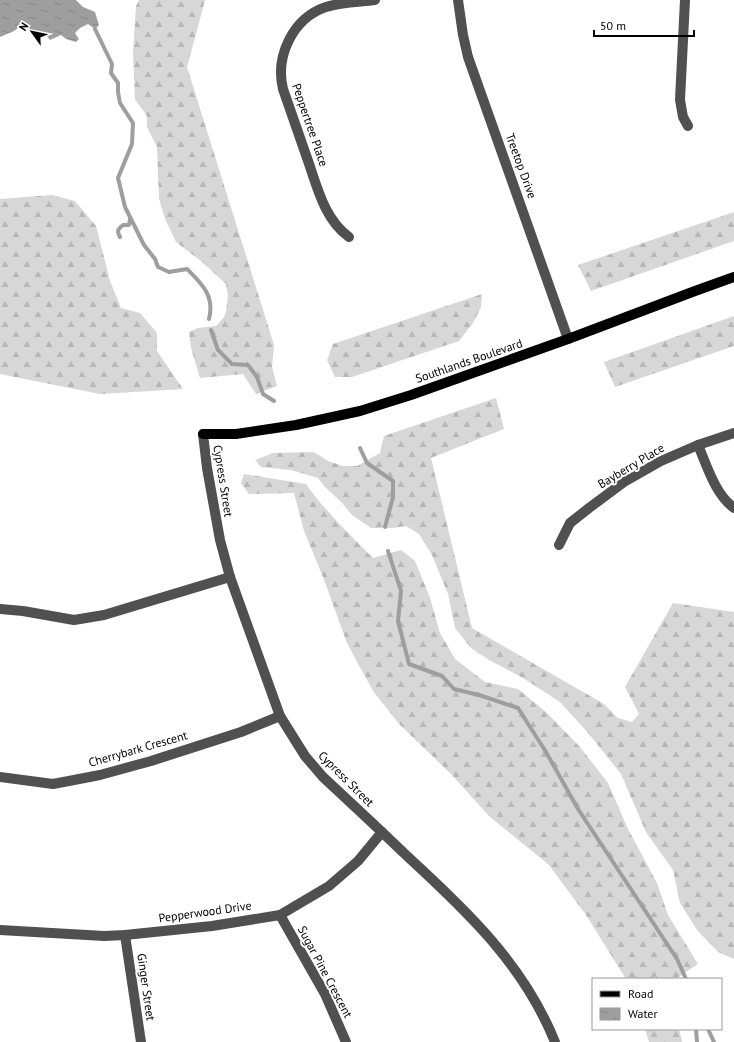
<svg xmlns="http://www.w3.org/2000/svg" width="734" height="1042" font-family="'PT Sans',sans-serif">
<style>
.forest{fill:url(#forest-firs)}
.water{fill:url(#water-ripples)}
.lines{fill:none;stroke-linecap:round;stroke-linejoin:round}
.stream{stroke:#9e9e9e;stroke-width:4}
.minor{stroke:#505050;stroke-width:10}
.major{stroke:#000;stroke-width:10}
.labels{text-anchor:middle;stroke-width:4;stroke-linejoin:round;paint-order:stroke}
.street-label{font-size:12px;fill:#000;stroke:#fff}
</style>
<defs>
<pattern id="forest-firs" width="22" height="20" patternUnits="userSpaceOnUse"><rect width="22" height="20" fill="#d7d7d7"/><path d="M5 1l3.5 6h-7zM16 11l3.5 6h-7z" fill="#b7b7b7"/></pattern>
<pattern id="water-ripples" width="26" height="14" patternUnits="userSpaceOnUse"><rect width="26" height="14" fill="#9e9e9e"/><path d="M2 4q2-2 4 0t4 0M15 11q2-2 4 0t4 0" fill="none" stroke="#868686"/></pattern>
</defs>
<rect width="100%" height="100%" fill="#fff"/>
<g class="forest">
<path d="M 139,0 L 205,0 L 187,67 L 274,345 L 272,367 L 277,386 L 256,394 L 243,374 L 200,378 L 191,348 L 189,332 L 198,328 L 216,326 L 224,317 L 226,311 L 228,296 L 226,284 L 201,261 L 176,242 L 165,219 L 159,198 L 157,147 L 147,127 L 147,116 L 135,99 L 133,54 L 136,6 Z"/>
<path d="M 52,195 L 75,201 L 96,226 L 110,281 L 121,308 L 140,313 L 157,333 L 157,351 L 183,389 L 100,394 L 0,374 L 0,199 Z"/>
<path d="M 734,212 L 734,241 L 591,291 L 578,265 Z"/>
<path d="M 482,294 L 481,307 L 473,323 L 459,341 L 352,377 L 335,377 L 327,360 L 333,344 Z"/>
<path d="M 734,316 L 734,346 L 615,387 L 604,362 Z"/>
<path d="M 496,398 L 504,429 L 431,458 L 472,628 L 604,704 L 618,718 L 632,722 L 639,714 L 625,687 L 673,603 L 734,612 L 734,959 L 718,952 L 697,930 L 680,903 L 673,870 L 646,832 L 621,774 L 589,734 L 560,702 L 523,678 L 489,660 L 471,648 L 455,628 L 448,594 L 432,555 L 419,534 L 406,526 L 393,528 L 371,528 L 352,515 L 342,503 L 324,486 L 318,478 L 291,470 L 261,467 L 255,460 L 273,453 L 314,452 L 328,461 L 343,466 L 357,466 L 380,453 L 384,436 Z"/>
<path d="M 244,474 L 306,484 C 325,511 350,535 373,558 L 401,550 L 415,561 L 430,598 L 440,633 L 455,659 L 485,682 L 518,689 L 547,713 L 580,747 L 608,783 L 628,829 L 657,883 L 668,915 L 698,964 L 676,979 L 626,979 L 586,915 L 549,865 L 489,816 L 451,774 L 400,725 L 373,691 L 347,643 L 323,577 L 304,531 L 294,493 L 249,494 L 241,483 Z"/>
<path d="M 645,1029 L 679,1029 L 682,1042 L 649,1042 Z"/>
</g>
<path class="water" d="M 0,0 L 76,0 L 83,7 L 95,12 L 99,25 L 95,29 L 88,24 L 80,28 L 75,33 L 79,39 L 76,42 L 66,39 L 61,35 L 50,40 L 45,33 L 25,30 L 22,25 L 14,31 L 0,37 Z"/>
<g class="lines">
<g class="stream">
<path d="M 95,29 L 112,64 L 111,73 L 118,83 L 118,92 L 120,103 L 133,123 L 132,144 L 118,178 L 125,207 L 144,245 L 155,259 L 158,267 L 169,272 L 187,269 C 202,284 215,296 209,319"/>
<path d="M 120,237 C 117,231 117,230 123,225 L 129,225 L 130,219"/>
<path d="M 211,330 L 218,350 L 232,364 L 248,365 L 257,377 L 263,394 L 274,401"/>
<path d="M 360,448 L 367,463 L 393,481 L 393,497 L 385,527"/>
<path d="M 388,551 L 401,591 L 398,621 L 409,664 L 442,676 L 454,689 L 479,695 L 518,708 L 546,752 L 578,809 L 677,959 L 686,979"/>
<path d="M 696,1029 L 697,1042"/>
<path d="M 708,1029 L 714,1042"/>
</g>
<g class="minor">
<path d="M 458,0 L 463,35 L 468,57 L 568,339"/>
<path d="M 685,0 L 680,100 L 683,117 L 688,126"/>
<path d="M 349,237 C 324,219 317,186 307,158 C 299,135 291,112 283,89 C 275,56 293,18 326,7 C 342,2 359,2 375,0"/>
<path d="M 203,434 L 207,468 L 220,540 L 230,577 L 280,716 L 305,756 L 323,777 C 351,803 379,829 407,856 C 467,911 524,965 555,1042"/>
<path d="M 698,445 C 707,466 715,494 734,508"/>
<path d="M 559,545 L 570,523 L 589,508 L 624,482 L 661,461 L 698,445 L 734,433"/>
<path d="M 0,609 L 23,611 L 74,620 L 104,615 L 230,577"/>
<path d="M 0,777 L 53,784 L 100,775 L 151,761 L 241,732 L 280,716"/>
<path d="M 280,915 L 325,994 L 346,1042"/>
<path d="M 0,930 L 104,936 L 125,935 L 212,926 L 280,915 L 329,886 L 358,861 L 382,832"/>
<path d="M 125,935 L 141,1042"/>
</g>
<path class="major" d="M 203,434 L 236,434 L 296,425 L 360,411 L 411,395 L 568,339 L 695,291 L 734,277"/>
</g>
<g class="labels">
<g class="street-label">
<text transform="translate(310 125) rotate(71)" y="4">Peppertree Place</text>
<text transform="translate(521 166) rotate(70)" y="4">Treetop Drive</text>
<text transform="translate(469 361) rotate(-19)" y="4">Southlands Boulevard</text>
<text transform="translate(631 466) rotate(-31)" y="4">Bayberry Place</text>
<text transform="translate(223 481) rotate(81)" y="4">Cypress Street</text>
<text transform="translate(138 749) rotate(-16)" y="4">Cherrybark Crescent</text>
<text transform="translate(346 779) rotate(45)" y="4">Cypress Street</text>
<text transform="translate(205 912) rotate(-8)" y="4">Pepperwood Drive</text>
<text transform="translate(325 972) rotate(62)" y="4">Sugar Pine Crescent</text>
<text transform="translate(146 987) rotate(82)" y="4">Ginger Street</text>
</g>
</g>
<rect x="592" y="978" width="130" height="52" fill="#ffffff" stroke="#999999"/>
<rect x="600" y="991" width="20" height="6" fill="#000000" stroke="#999999"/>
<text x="628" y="998" font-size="12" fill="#000000">Road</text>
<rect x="600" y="1008" width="20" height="12" fill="url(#water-ripples)" stroke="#999999"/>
<text x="628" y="1018" font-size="12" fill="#000000">Water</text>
<g transform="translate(32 32) rotate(303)" stroke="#ffffff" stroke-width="3" paint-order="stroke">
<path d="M0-3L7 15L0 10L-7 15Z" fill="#000000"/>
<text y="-6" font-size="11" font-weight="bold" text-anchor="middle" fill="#000000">N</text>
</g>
<path d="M594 30v6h100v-6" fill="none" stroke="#000000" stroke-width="2"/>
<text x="600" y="30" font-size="12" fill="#000000" stroke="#ffffff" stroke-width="3" paint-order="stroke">50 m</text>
</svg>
